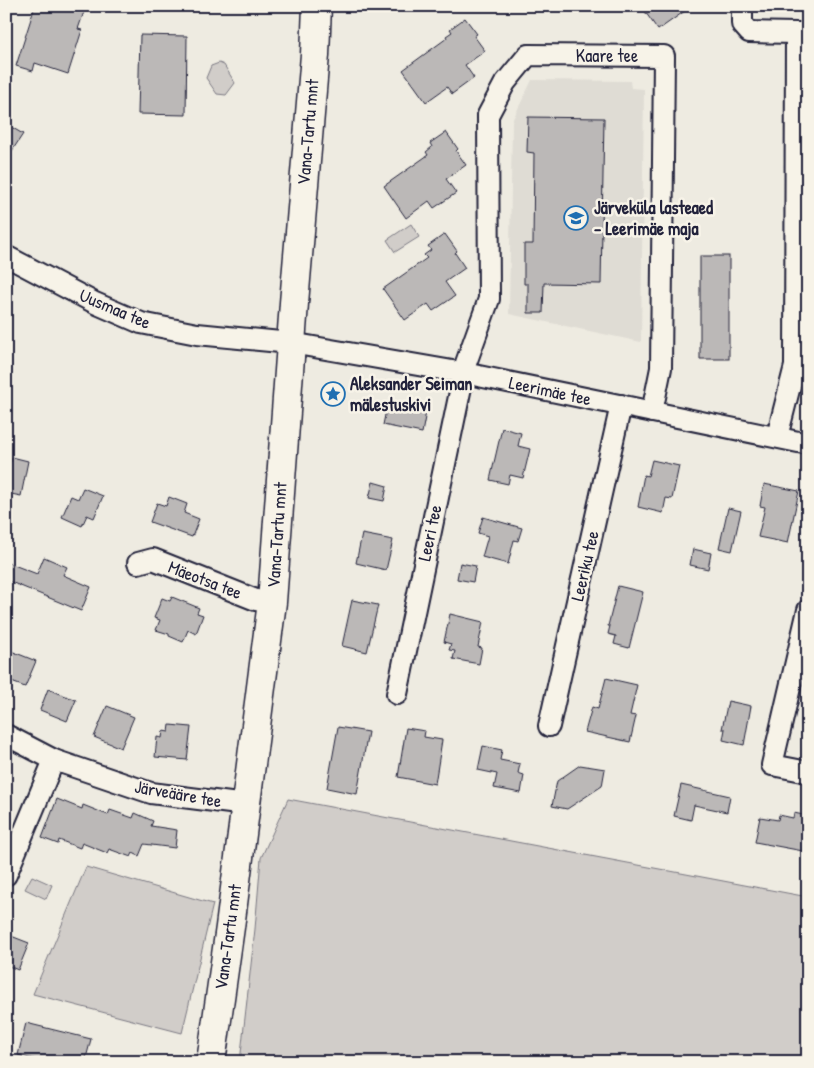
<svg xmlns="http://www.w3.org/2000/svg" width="814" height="1068" font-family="'Patrick Hand',sans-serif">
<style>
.built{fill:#dfdcd4}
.green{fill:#d1cdc9;stroke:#7a7882}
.building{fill:#bbb8b7;stroke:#22223b}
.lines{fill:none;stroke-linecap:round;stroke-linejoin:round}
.street-casing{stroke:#22223b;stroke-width:24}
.secondary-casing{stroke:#22223b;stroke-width:31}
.street{stroke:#f7f3e8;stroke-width:20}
.secondary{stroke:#f7f3e8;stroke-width:28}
.labels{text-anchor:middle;stroke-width:5;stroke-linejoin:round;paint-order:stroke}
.street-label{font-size:18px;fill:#22223b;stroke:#f7f3e8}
.poi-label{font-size:18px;font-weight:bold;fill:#22223b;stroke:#f7f3e8;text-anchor:start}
</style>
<rect width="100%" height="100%" fill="#eeebe1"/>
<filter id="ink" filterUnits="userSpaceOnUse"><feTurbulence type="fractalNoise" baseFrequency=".02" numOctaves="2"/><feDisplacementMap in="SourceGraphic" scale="10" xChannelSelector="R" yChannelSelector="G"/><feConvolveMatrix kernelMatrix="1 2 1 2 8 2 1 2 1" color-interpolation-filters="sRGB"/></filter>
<g filter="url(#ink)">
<path class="built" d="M 532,80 L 630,81 L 631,88 L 644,89 L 641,342 L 509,314 L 512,121 Z"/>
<g class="green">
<path d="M 219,63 L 224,65 L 235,83 L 226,95 L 217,94 L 206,78 L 211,66 Z"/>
<path d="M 411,224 L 419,237 L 395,252 L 387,240 Z"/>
<path d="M 288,799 L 808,897 L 808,1062 L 240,1062 L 255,929 L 261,858 Z"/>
<path d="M 86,867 L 213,904 L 182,1033 L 33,994 Z"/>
<path d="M 32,876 L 52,885 L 46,899 L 25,889 Z"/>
</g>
<g class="building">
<path d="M 35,6 L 86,6 L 78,29 L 82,30 L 68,74 L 35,63 L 33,71 L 16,66 Z"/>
<path d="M 641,6 L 692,6 L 658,30 Z"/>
<path d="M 465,18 L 477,34 L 474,36 L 485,51 L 465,65 L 474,78 L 452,94 L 447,87 L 426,102 L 403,70 L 447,38 L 446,36 L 452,32 L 450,29 Z"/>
<path d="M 140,35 L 187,36 L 186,115 L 138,114 Z"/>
<path d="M 528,117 L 604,118 L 601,284 L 544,283 L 543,313 L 528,313 L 528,284 L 524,284 L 524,244 L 533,244 L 534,153 L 527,152 Z"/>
<path d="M 6,124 L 23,134 L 6,160 Z"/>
<path d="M 446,132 L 458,149 L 456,151 L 466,165 L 446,179 L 456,193 L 434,208 L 429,201 L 406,218 L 384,186 L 428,155 L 426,152 L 432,147 L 430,143 Z"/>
<path d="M 445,234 L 457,251 L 455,253 L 465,268 L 445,282 L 455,296 L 433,311 L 428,304 L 405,320 L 383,289 L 427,258 L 424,255 L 431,250 L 428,246 Z"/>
<rect x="700" y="256" width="29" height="103"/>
<path d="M 387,405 L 426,412 L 422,433 L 383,425 Z"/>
<path d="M 502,428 L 521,433 L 518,446 L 530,449 L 523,478 L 510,475 L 508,484 L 490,480 Z"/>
<path d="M 12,457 L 28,461 L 21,496 L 6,493 L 6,461 L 11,462 Z"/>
<path d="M 652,460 L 679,466 L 672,499 L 666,498 L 663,513 L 638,507 L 644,475 L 648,476 Z"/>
<path d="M 373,482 L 387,486 L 384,501 L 369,498 Z"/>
<path d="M 764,484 L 799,491 L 788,543 L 758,537 L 765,507 L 760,506 Z"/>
<path d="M 83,488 L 103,496 L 94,518 L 87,515 L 82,526 L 62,517 L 71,496 L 78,499 Z"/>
<path d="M 169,497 L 187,504 L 184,513 L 199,519 L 192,537 L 150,522 L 157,503 L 166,506 Z"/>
<path d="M 728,508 L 741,511 L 732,551 L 719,548 Z"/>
<path d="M 483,517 L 522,528 L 518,541 L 514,540 L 508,564 L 482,557 L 488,536 L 478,533 Z"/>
<path d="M 362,534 L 393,540 L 386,570 L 356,563 Z"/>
<path d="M 693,549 L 711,553 L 708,569 L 690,565 Z"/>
<path d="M 44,557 L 67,567 L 63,575 L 91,587 L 81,611 L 6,580 L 6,562 L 37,574 Z"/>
<path d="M 460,563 L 476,566 L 473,582 L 457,579 Z"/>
<path d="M 618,586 L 643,592 L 629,648 L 614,644 L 616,636 L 608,634 L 610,626 L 608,626 Z"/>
<path d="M 172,597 L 199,608 L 197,613 L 203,615 L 196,634 L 188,630 L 183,642 L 169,636 L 169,634 L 156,630 L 160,620 L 154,618 L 162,598 L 170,601 Z"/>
<path d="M 352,600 L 378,605 L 367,652 L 342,646 Z"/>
<path d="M 450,614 L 483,622 L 478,647 L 482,648 L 479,664 L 453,659 L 455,651 L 449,650 L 451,644 L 444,642 Z"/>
<path d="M 6,649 L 36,661 L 25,687 L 6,680 Z"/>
<path d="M 606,678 L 637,685 L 630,715 L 636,716 L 630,742 L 585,732 L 592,707 L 598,709 Z"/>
<path d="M 48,689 L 76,700 L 67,721 L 40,710 Z"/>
<path d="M 728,701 L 751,706 L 744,745 L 723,740 L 725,729 L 722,729 Z"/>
<path d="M 107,706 L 134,717 L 121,748 L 94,737 Z"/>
<path d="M 170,725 L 191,727 L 187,760 L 155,757 L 157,737 L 162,738 L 163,731 L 169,732 Z"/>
<path d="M 338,727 L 368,732 L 357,794 L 327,788 Z"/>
<path d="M 406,728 L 425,731 L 424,737 L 442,740 L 435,784 L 398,777 Z"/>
<path d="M 483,746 L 502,750 L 500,760 L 520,764 L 518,773 L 524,775 L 521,793 L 494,788 L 497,774 L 478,770 Z"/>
<path d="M 580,765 L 605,769 L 602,786 L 567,809 L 552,806 L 557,781 Z"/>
<path d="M 681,785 L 730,796 L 727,812 L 694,805 L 691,820 L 674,816 Z"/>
<path d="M 57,799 L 82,809 L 83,805 L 108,815 L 110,810 L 133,818 L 135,813 L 153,821 L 151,826 L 177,830 L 175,848 L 144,844 L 139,856 L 133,853 L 131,857 L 109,849 L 107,853 L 82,843 L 80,848 L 59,840 L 58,844 L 42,838 Z"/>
<path d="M 794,813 L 808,816 L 808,826 L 803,851 L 755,842 L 760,817 L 778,820 L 779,815 L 793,818 Z"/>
<path d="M 6,934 L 29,943 L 18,970 L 6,965 Z"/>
<path d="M 26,1023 L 91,1039 L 85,1062 L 45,1062 L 18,1055 Z"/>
</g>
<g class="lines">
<g class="street-casing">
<g id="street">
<path d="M 742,6 L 742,24 L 749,32 L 796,33"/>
<path d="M 6,256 L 95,303 L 141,323 L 197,334 L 291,343 L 464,373 L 808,444"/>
<path d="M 777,437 L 795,366 L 796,33 L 808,33"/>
<path d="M 138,563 L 153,559 L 256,600 L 272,602"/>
<path d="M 808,610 L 772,765 L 808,772"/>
<path d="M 397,694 L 466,363 L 489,299 L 488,115 L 505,83 L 528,55 L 664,56 L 661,368 L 652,412"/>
<path d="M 549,726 L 621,405"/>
<path d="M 6,735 L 54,760 L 151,793 L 246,805"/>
<path d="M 6,875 L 54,760"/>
</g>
</g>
<g class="secondary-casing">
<path id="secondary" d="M 211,1062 L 230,927 L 272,602 L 294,303 L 315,55 L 317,6"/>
</g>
<use href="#street" class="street"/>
<use href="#secondary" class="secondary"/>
</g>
</g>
<defs>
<g id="school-ring" transform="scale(1.25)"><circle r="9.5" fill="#f7f3e8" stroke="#1f6fb2" stroke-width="1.5"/><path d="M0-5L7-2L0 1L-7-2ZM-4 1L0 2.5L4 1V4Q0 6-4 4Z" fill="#1f6fb2"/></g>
<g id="sight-ring" transform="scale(1.25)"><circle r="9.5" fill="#f7f3e8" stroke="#1f6fb2" stroke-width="1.5"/><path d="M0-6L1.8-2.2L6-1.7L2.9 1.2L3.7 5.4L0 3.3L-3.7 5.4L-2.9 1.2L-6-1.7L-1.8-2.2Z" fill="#1f6fb2"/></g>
</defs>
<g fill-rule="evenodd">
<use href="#school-ring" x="576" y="218"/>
<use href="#sight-ring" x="333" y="394"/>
</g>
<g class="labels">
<g class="street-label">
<text x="607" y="62">Kaare tee</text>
<text transform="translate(308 132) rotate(-85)" y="6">Vana-Tartu mnt</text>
<text transform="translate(115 309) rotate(23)" y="6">Uusmaa tee</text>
<text transform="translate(550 391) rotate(12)" y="6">Leerimäe tee</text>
<text transform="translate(430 533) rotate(-78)" y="6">Leeri tee</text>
<text transform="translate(277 535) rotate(-86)" y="6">Vana-Tartu mnt</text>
<text transform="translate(585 566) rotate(-77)" y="6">Leeriku tee</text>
<text transform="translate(205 580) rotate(21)" y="6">Mäeotsa tee</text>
<text transform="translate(178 794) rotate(10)" y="6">Järveääre tee</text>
<text transform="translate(228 937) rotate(-82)" y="6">Vana-Tartu mnt</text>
</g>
<g class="poi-label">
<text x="594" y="214">Järveküla lasteaed<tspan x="594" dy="21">- Leerimäe maja</tspan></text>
<text x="350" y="390">Aleksander Seiman<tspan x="350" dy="21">mälestuskivi</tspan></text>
</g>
</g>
<rect width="814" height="1068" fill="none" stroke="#f7f3e8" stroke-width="25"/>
<rect x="12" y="12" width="789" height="1043" fill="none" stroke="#22223b" stroke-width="2" filter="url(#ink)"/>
</svg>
